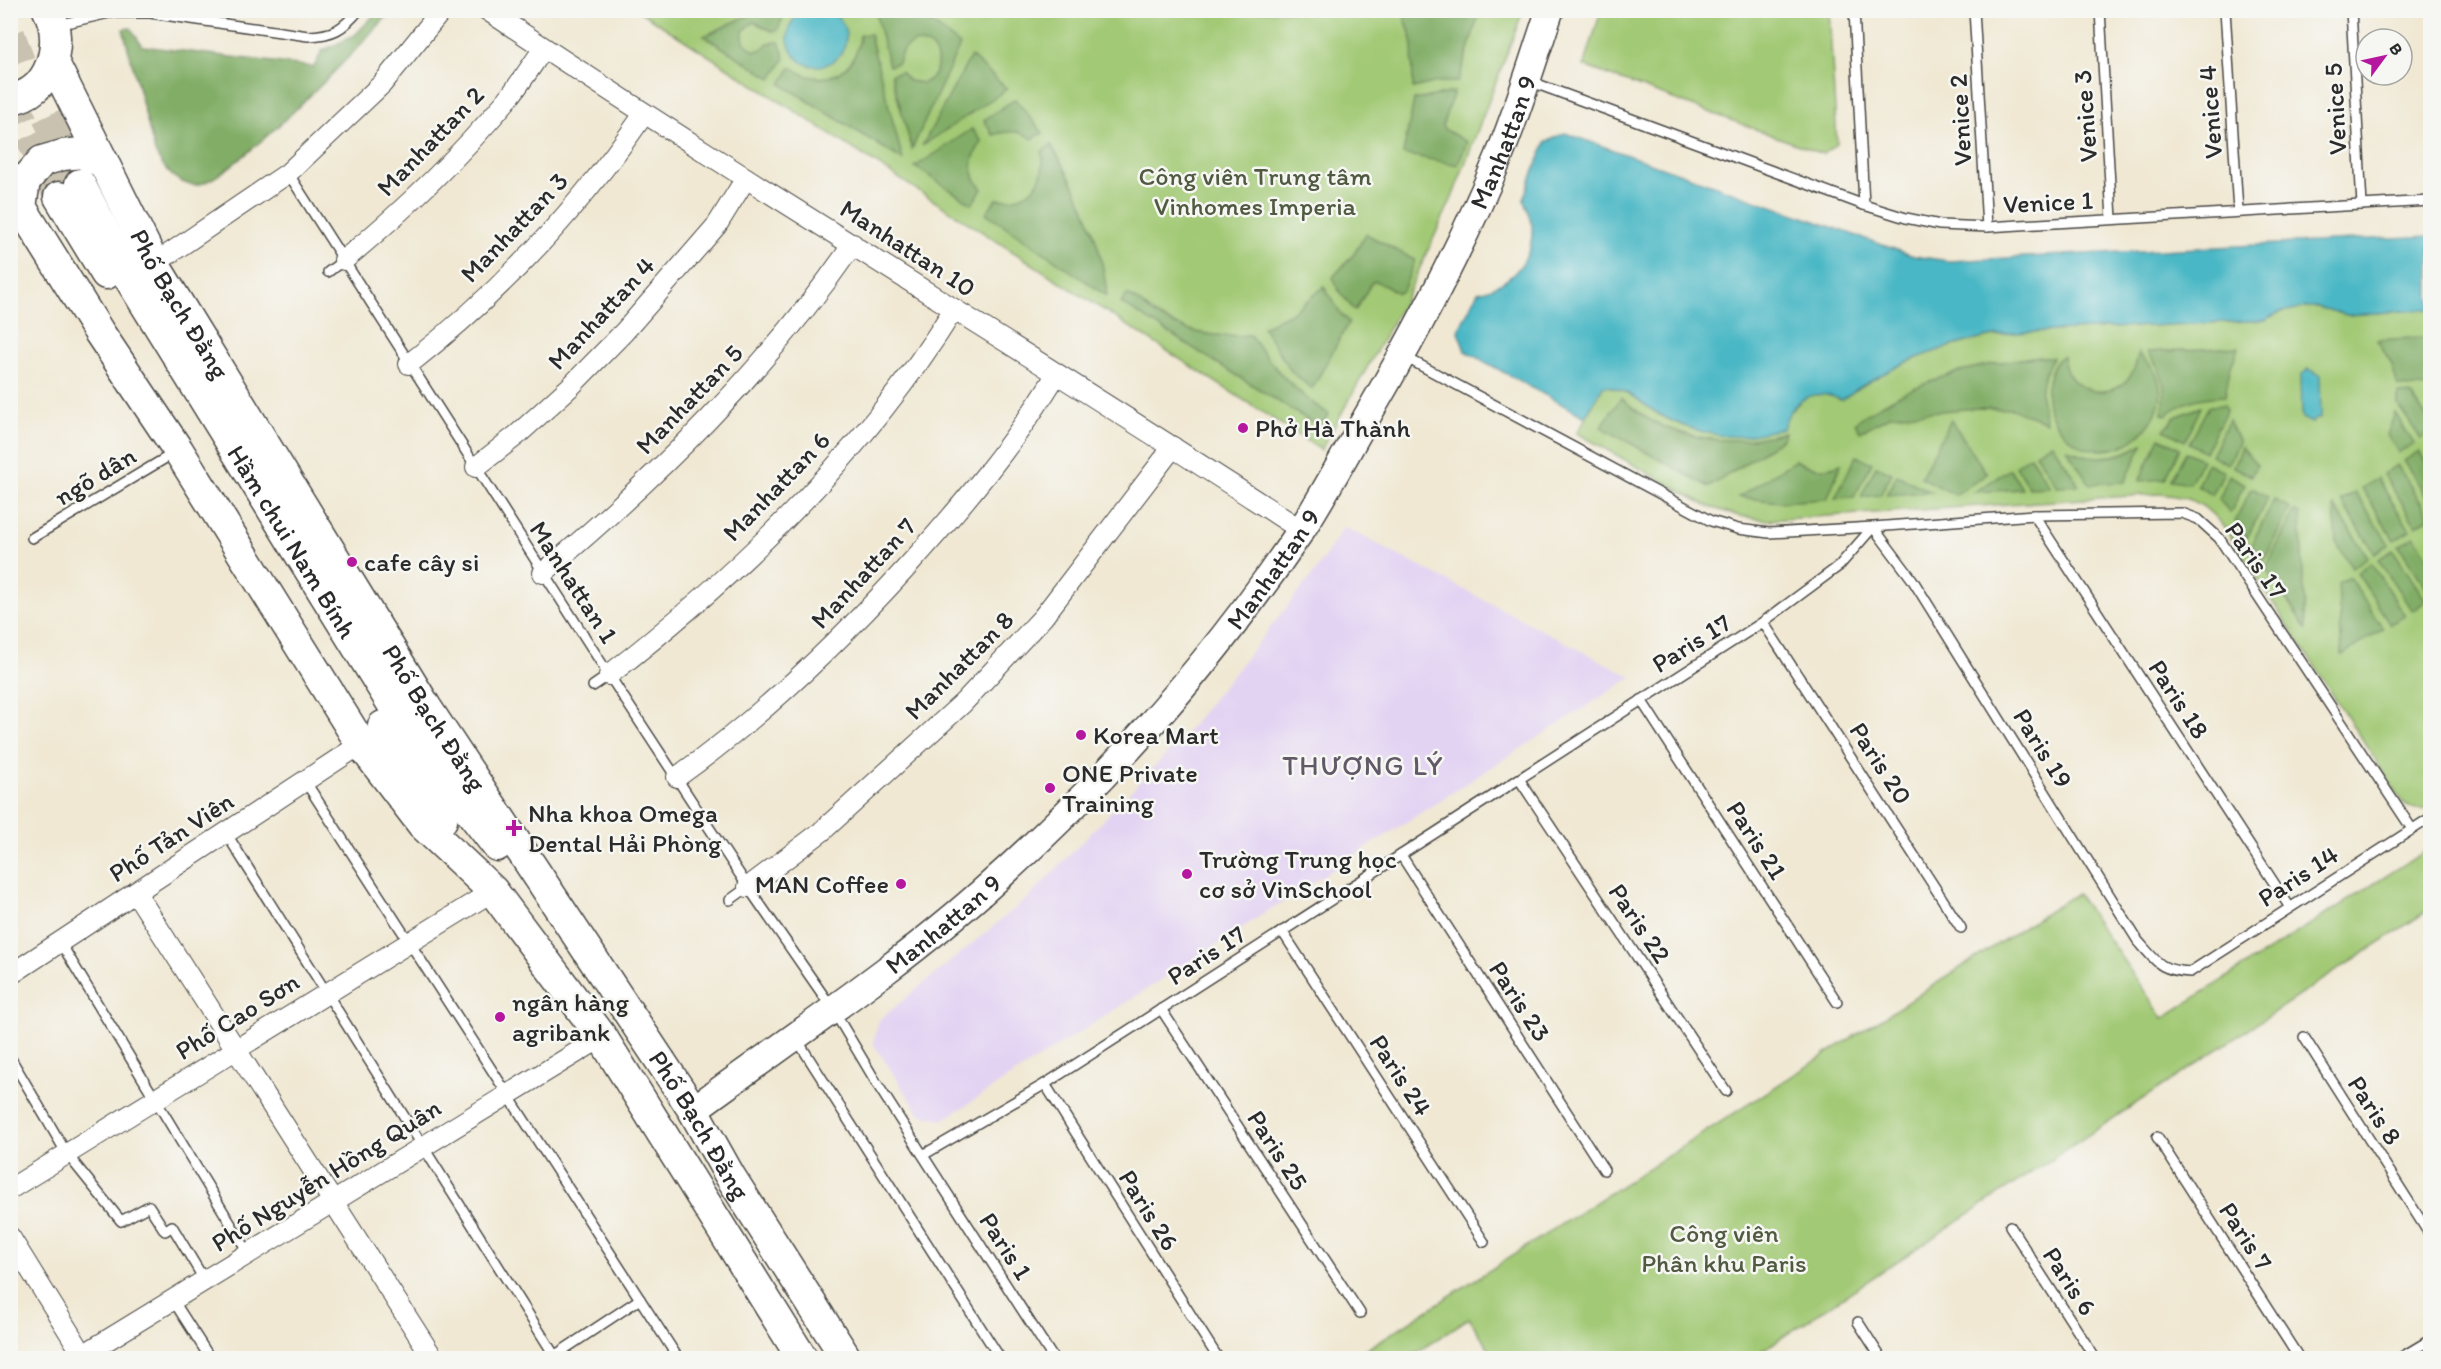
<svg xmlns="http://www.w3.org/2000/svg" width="2441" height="1369" font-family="Itim,sans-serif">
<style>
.built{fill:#e3d3f3}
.green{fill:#a2c974;stroke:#667a50;stroke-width:1.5}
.forest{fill:#81ad66;stroke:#566c48;stroke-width:1.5}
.water{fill:#4ab7c5;stroke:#3a7178;stroke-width:1.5}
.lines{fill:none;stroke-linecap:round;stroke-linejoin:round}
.primary-tunnel{stroke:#c9c2b1;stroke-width:30;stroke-dasharray:30 15;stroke-linecap:butt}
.lane-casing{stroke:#494744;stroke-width:12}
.street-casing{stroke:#494744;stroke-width:22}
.secondary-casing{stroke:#494744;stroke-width:30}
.primary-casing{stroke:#494744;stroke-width:33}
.lane{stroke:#fff;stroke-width:9}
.street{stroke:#fff;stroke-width:20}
.secondary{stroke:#fff;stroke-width:27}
.primary{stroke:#fff;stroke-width:30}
.poi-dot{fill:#b5179e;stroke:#f6f6f2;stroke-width:2}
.labels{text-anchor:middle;stroke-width:5;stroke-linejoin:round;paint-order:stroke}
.street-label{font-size:26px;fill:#2b2b2b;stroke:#f6f6f2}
.park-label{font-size:26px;fill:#4f5a41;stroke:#f6f6f2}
.poi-label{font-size:26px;fill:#2b2b2b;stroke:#f6f6f2;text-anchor:start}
.quarter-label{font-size:28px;letter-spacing:1.5px;fill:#615868;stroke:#f6f6f2}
</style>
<rect width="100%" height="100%" fill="#f6f6f2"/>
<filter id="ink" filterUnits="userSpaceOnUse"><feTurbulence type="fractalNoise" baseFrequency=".0167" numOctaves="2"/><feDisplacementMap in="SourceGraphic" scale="12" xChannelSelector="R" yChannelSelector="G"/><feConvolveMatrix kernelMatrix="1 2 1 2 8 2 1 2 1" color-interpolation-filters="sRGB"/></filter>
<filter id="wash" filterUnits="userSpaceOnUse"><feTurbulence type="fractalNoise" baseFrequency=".008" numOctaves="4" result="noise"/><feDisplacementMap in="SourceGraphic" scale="24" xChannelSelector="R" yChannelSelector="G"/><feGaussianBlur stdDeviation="1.35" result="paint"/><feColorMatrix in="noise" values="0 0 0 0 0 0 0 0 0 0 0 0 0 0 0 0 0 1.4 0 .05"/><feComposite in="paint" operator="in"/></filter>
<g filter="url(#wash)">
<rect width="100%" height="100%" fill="#f0e8d3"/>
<path class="built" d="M 1344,527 L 1632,677 L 943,1120 L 920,1114 L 873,1043 L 879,1020 L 1029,897 L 1181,739 L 1314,573 Z"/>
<g class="green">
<path d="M 639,11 L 1523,11 L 1452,198 L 1406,298 L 1321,450 Z"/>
<path d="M 1601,11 L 1829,11 L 1837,144 L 1823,154 L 1584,66 Z"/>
<path d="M 2304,307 L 2318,307 L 2347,315 L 2430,309 L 2430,808 C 2419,811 2413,809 2403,803 L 2228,533 C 2208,505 2194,497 2160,494 L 1768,520 L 1739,516 L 1707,506 L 1577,433 L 1604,386 C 1627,387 1641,404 1660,415 C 1683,428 1714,436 1740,436 C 1748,436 1782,422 1787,416 C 1805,396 1812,385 1841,400 C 1894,362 1948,343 2012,333 L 2266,320 L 2278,313 Z"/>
<path d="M 2430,848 L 2430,909 L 1751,1358 L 1495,1358 L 1469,1318 L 1408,1358 L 1353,1358 L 2077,893 L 2163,1018 Z"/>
</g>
<g class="forest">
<path d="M 379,10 L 391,11 C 369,39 225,187 195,185 C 177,185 162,167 155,152 L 123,29 L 131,28 L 142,46 L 314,67 L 322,51 L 355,35 Z"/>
<path d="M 1411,10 L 1480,11 L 1458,82 L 1437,82 L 1413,88 L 1412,40 L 1403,12 Z"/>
<path d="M 757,11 L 785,11 L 778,30 L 772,31 L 754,22 L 743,31 C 742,42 745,45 755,51 L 762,49 L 768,43 L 779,42 L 785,58 L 772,79 L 704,36 Z"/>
<path d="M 875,11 L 908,11 L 934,25 L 960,45 L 912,149 L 891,74 L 901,72 L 909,81 L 923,83 C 940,76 942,57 929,45 L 915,42 L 903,49 L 898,63 L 889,66 Z"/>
<path d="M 870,34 L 872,43 L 903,160 L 781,84 L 791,67 C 822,90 857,74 860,35 Z"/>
<path d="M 971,56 L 1007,89 L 922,146 Z"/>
<path d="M 1454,92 L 1442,126 L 1444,129 L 1467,142 L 1458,165 L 1403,154 L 1414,100 Z"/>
<path d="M 1015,99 L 1043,133 L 1032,139 C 1019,129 1009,131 993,135 L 984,120 Z"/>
<path d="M 972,129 L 982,142 C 970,158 968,173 982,189 L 972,204 L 915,167 Z"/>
<path d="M 1051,145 C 1080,192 1102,240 1107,296 L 986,213 L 996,199 C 1029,202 1047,184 1042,151 Z"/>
<path d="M 1366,234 L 1415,260 L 1403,291 L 1398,293 L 1376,281 L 1372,282 L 1355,311 L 1339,291 L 1333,277 L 1354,254 Z"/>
<path d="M 1324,287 L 1341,314 L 1349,322 L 1312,389 L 1291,371 L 1263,327 L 1294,311 Z"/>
<path d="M 1127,295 C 1137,298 1145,308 1154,314 C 1186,333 1213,338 1250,335 C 1272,366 1296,394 1329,414 L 1319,427 L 1121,303 Z"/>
<path d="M 2430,337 L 2430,388 L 2398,386 L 2391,363 L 2377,340 Z"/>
<path d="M 2239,347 L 2230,369 L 2225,396 C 2201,397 2185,400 2166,415 L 2162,413 C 2167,389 2164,371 2147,352 Z"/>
<path d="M 2138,353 C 2142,358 2148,362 2151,366 C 2187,414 2109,485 2061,430 C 2051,419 2045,402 2047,387 C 2049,377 2052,360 2063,356 C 2067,403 2134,404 2138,353 Z"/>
<path d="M 2033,357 L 2053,357 C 2038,382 2038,394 2046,422 L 2012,409 L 1977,408 L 1891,415 L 1860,432 L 1855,422 C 1913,381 1963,367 2033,357 Z"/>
<path d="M 2398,393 L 2412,395 L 2430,423 L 2430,433 L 2421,439 L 2398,405 Z"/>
<path d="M 1621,398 C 1630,405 1640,414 1650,420 C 1692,442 1739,446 1784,432 L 1782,439 L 1709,487 L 1601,427 Z"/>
<path d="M 2224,405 L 2226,411 L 2205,452 L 2189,443 L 2209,406 Z"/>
<path d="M 2201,407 L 2185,441 L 2164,430 L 2175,417 Z"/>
<path d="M 2395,413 L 2414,444 L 2399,453 L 2387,435 Z"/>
<path d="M 1951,420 L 1987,474 L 1955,495 L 1921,477 Z"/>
<path d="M 2229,420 L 2239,443 L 2228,464 L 2211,455 Z"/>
<path d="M 2160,437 L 2180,448 L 2165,479 L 2139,481 Z"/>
<path d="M 2052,443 L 2079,485 L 2057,486 L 2035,453 Z"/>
<path d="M 2143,444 L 2125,482 L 2090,484 L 2066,448 C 2092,462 2118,459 2143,444 Z"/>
<path d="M 2242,447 L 2257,465 L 2251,476 L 2233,467 Z"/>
<path d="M 2419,451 L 2430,470 L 2430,503 L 2404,461 Z"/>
<path d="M 2186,452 L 2202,460 L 2190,483 L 2171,480 Z"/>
<path d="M 1856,456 L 1872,463 L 1854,497 L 1835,498 Z"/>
<path d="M 2030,456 L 2050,487 L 2029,488 L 2015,466 Z"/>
<path d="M 1795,460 C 1812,469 1824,471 1841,464 L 1827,499 L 1779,502 L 1739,497 Z"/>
<path d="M 2207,463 L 2224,472 L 2212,495 L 2197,486 Z"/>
<path d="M 2397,465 L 2430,517 L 2416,526 L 2383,474 Z"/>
<path d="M 1876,466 L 1892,473 L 1880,495 L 1861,497 Z"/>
<path d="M 2010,469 L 2022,489 L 1975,492 Z"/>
<path d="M 1897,475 L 1931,492 L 1886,495 Z"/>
<path d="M 2229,475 L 2245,484 L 2230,513 L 2219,499 Z"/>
<path d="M 2377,478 L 2410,530 L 2394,540 L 2362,488 Z"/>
<path d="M 2252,488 L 2268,497 L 2247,538 L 2235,520 Z"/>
<path d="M 2355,492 L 2389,544 L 2375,553 L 2341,501 Z"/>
<path d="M 2274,500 L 2290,508 L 2263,563 L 2251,545 Z"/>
<path d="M 2334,506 L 2368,557 L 2352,568 L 2336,542 Z"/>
<path d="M 2294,511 L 2300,514 L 2306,630 L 2266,568 Z"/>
<path d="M 2414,536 L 2430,560 L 2430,594 L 2399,546 Z"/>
<path d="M 2393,550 L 2426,601 L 2412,611 L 2378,559 Z"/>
<path d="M 2371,563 L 2405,616 L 2390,624 L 2357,573 Z"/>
<path d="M 2349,577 L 2383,629 L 2342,655 L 2338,584 Z"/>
</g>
<g class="water">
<circle cx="817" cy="37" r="29"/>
<path d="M 1565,133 L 1914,256 L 1949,261 L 2430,236 L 2430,309 L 2347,315 L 2318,307 L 2304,307 L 2278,313 L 2266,320 L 2012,333 C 1949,342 1893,362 1841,400 C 1814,386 1791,400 1783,428 C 1771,431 1758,434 1746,436 C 1719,439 1684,428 1661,415 C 1641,404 1627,387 1603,386 L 1585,417 L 1465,351 L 1458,331 L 1478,292 C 1510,285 1534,261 1532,226 C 1531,217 1524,205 1524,199 C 1524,192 1542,152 1546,142 Z"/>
<path d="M 2309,369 L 2320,375 L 2321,418 L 2317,418 L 2312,423 L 2302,418 L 2301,375 Z"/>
</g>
</g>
<g filter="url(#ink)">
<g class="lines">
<g class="primary-tunnel">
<path d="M 10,34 L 20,62 L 80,184"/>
<path d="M 10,95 L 59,197"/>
</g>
<g class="lane-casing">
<g id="lane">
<path d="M 1854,10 L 1864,205 L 1906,218 L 1940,225 L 1987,227 L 2430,201"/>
<path d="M 1974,10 L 1987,227"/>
<path d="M 2100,10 L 2112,219"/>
<path d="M 2225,10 L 2238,211"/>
<path d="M 2351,10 L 2362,205"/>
<path d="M 58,25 L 109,13 L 150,13 L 308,36 C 333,35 342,30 359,10"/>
<path d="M 1529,81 L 1864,205"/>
<path d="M 288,173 L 609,675 L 748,887 L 832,1008 L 879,1087 L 1053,1358"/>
<path d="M 328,272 L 344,260"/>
<path d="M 1403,356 L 1711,521 L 1738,529 L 1769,533 L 1873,527 L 1912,579 L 2138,941 C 2158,963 2159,970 2190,972 L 2430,818"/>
<path d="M 2034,515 L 2289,906"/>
<path d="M 32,538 L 174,453"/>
<path d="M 1763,622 L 1961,928"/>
<path d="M 593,686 L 609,675"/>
<path d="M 1641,700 L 1837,1002"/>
<path d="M 1519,779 L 1726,1091"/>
<path d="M 305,781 L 678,1358"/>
<path d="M 226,833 L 556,1358"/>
<path d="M 1401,855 L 1604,1170"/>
<path d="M 730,900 L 748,887"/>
<path d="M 1282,931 L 1484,1242"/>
<path d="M 60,942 L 249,1254"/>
<path d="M 1161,1009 L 1360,1313"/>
<path d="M 2304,1037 L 2430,1235"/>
<path d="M 796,1038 L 1000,1358"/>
<path d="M 10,1057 L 67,1154 L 121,1221 L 149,1206 L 165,1231 L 172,1226 L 205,1281"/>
<path d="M 1045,1084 L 1218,1358"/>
<path d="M 2157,1137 L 2299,1358"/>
<path d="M 923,1155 L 1045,1084 L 1763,622 L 1839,566 L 1873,527 L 2034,515 L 2182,513 L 2198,519 L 2219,538 L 2412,829"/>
<path d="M 2010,1226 L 2095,1358"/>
<path d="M 173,1300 L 210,1358"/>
<path d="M 1858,1322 L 1881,1358"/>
<path d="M 1469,1356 L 1470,1358"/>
<path d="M 551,1358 L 640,1299"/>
<path d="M 2400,1358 L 2430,1340"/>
</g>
</g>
<g class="street-casing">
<g id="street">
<path d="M 487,10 C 755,189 1032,354 1301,530"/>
<path d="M 344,260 C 402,212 458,158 507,100 C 520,84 532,65 544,48"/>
<path d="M 154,264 L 288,173 L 382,84 L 442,10"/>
<path d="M 409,364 C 499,294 579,208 644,114"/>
<path d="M 476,467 L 517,435 L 571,386 L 624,332 L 717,225 L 746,178"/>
<path d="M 543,573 C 659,475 767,369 853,244"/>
<path d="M 609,675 C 740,573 866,451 954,309"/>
<path d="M 677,777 C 762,717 838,643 908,566 C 962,506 1014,444 1056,375"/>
<path d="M 748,887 L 821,832 L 963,703 L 1043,617 L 1173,447"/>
<path d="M 136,893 L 433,1358"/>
<path d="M 10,975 L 361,744"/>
<path d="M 10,1189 L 493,891"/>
<path d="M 10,1237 L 85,1358"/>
<path d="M 78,1358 L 602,1037"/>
</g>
</g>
<g class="secondary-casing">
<g id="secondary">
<path id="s1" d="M 693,1110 C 792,1037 897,969 989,886 C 1106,782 1212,662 1300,532 C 1326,492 1348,449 1372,408 C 1419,327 1462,246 1498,159 C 1518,111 1533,60 1550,10"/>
</g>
</g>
<g class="primary-casing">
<g id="primary">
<path id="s2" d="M 53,61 L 154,264 L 426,707 L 693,1110 L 730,1176 L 846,1358"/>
<path d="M 10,99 C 51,94 65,42 48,10"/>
<path d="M 10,178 L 21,207 L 99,332 L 178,450 L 361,744 L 422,824 L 493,891 L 602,1037 L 802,1358"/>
<path id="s3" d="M 80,184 L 128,276 L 414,739 L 497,846"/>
<path d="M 59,197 L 106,274"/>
<path d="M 16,204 L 21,207 L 25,181 L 42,161 L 63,155 L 81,153 L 104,163"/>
<path d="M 383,726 L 442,820"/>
</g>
</g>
<use href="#lane" class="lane"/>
<use href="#street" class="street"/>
<use href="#secondary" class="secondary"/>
<use href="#primary" class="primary"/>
</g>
</g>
<g class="poi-dot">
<circle cx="1243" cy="428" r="6"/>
<circle cx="352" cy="562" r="6"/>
<circle cx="1081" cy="735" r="6"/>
<circle cx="1050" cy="788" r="6"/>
<path d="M511 819h6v6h6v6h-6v6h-6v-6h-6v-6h6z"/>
<circle cx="1187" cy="874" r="6"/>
<circle cx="901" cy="884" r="6"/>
<circle cx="500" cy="1017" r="6"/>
</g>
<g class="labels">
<g class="street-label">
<text transform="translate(2335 109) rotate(-93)" y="9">Venice 5</text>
<text transform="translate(2210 112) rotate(-94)" y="9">Venice 4</text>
<text transform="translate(2085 116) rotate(-94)" y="9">Venice 3</text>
<text transform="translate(1960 120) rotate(-93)" y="9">Venice 2</text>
<text transform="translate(430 141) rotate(-46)" y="9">Manhattan 2</text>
<text dy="9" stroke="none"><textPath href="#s1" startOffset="1284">Manhattan 9</textPath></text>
<text transform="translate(2048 202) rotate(-3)" y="9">Venice 1</text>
<text transform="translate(514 227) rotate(-46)" y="9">Manhattan 3</text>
<text transform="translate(908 248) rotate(33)" y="9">Manhattan 10</text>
<text dy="9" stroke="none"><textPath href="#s2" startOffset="274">Phố Bạch Đằng</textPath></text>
<text transform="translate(601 313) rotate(-47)" y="9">Manhattan 4</text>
<text transform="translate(689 399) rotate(-46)" y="9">Manhattan 5</text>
<text transform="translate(95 476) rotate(-31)" y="9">ngõ dân</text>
<text transform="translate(776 486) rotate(-46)" y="9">Manhattan 6</text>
<text dy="9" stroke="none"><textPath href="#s3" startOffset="416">Hầm chui Nam Bính</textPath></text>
<text transform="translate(2256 560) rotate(55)" y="9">Paris 17</text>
<text dy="9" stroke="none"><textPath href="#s1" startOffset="798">Manhattan 9</textPath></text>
<text transform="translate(863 573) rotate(-47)" y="9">Manhattan 7</text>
<text transform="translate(574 582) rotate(57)" y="9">Manhattan 1</text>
<text transform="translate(1691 643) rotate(-32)" y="9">Paris 17</text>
<text transform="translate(959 665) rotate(-45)" y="9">Manhattan 8</text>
<text transform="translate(2179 699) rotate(57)" y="9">Paris 18</text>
<text dy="9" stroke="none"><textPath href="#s2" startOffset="760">Phố Bạch Đằng</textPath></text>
<text transform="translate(2043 748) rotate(58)" y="9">Paris 19</text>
<text transform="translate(1881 763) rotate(57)" y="9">Paris 20</text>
<text transform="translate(171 837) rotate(-33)" y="9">Phố Tản Viên</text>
<text transform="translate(1757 840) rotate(57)" y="9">Paris 21</text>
<text transform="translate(2298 876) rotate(-33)" y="9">Paris 14</text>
<text dy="9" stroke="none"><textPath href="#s1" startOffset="312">Manhattan 9</textPath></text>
<text transform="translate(1640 923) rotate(56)" y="9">Paris 22</text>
<text transform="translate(1206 955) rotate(-33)" y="9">Paris 17</text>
<text transform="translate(1520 1001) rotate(57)" y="9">Paris 23</text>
<text transform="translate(237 1016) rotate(-32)" y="9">Phố Cao Sơn</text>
<text transform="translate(1401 1075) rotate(57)" y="9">Paris 24</text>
<text transform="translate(2375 1110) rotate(57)" y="9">Paris 8</text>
<text dy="9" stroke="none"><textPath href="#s2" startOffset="1246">Phố Bạch Đằng</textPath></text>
<text transform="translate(1278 1150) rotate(57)" y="9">Paris 25</text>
<text transform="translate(326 1175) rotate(-32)" y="9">Phố Nguyễn Hồng Quân</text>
<text transform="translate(1149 1210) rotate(58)" y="9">Paris 26</text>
<text transform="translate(2246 1236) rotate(57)" y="9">Paris 7</text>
<text transform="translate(1006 1246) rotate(57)" y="9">Paris 1</text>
<text transform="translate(2070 1281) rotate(57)" y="9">Paris 6</text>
</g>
<g class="park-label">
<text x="1255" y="185">Công viên Trung tâm<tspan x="1255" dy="30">Vinhomes Imperia</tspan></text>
<text x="1724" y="1242">Công viên<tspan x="1724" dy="30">Phân khu Paris</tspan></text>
</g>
<g class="poi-label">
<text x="1255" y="437">Phở Hà Thành</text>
<text x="364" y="571">cafe cây si</text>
<text x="1093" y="744">Korea Mart</text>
<text x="1062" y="782">ONE Private<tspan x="1062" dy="30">Training</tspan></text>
<text x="528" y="822">Nha khoa Omega<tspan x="528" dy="30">Dental Hải Phòng</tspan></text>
<text x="1199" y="868">Trường Trung học<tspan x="1199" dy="30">cơ sở VinSchool</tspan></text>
<text x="889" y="893" text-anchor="end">MAN Coffee</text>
<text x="512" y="1011">ngân hàng<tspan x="512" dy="30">agribank</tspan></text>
</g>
<g class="quarter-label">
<text x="1363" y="775">THƯỢNG LÝ</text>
</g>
</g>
<rect width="2441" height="1369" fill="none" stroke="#f6f6f2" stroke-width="36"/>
<g transform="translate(2384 57) rotate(57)"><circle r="28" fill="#f6f6f2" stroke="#a5a5a2" stroke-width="1.5"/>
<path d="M0-4.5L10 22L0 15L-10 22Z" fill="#b5179e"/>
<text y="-9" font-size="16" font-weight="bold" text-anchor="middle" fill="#2b2b2b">B</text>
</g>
</svg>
